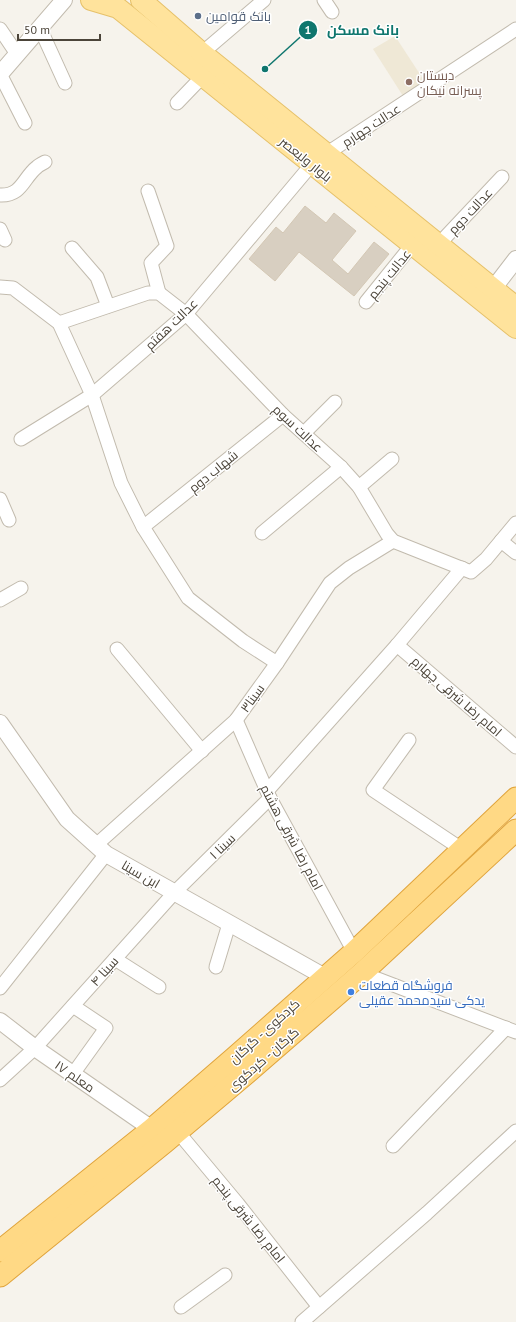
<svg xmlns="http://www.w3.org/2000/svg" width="516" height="1322" font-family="'PT Sans',Cairo,sans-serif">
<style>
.education{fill:#efe8d6}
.building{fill:#d8cfc1;stroke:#d3c7b4}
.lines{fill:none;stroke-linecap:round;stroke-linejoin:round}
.minor-casing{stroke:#c2bbae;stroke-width:15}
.tertiary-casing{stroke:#c2bbae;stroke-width:18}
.primary-casing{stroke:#e6c16a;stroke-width:22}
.trunk-casing{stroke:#e0a43c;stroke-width:23}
.minor{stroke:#fff;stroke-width:13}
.tertiary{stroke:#fff;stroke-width:16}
.primary{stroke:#ffe39c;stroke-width:20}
.trunk{stroke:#ffd985;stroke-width:21}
.service-dot{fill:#5c6f8a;stroke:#fff;stroke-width:1.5}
.education-dot{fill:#8d6e63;stroke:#fff;stroke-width:1.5}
.shop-dot{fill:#3f7fe0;stroke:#fff;stroke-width:1.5}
.labels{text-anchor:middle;stroke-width:3;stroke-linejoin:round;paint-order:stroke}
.service-label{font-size:13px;fill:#4e5e75;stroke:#fff;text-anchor:start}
.education-label{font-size:13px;fill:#785e54;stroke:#fff;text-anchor:start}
.street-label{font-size:13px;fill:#4b4439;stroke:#fff}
.shop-label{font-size:13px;fill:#366cbe;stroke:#fff;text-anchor:start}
.leader{fill:none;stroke:#0f766e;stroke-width:1.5}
.callout-dot{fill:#0f766e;stroke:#fff;stroke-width:1.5}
.mark-label{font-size:12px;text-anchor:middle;font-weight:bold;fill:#fff}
.callout-label{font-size:14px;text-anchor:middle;font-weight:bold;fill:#0f766e;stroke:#fff;stroke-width:3;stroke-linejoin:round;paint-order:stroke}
</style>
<rect width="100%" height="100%" fill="#f6f3ec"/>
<path class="education" d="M 395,36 L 425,82 L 403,96 L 373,49 Z"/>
<path class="building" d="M 305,206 L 326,223 L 334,213 L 356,231 L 332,260 L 348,274 L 374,242 L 389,254 L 354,296 L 299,252 L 275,281 L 249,259 L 276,227 L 283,233 Z"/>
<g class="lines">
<g class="minor-casing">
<g id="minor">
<path d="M 324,0 L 332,12"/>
<path d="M 40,28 L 65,83"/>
<path d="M 0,29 L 17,54"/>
<path d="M 202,53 L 264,0"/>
<path d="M 0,74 L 25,123"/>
<path d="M 177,103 L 203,76"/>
<path d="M 326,154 L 516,29"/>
<path d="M 148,191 L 167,246 L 151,263 L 159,293"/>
<path d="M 0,195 C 22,196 23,178 37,167 C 39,165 43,163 45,162"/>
<path d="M 0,229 L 5,240"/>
<path d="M 438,245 L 502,177"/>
<path d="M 72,248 L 97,277 L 108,306"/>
<path d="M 0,287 L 13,288 L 59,323 L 92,395 L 121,483 L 143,527 L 188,598 L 243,641 L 277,663"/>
<path d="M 366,302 L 412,245"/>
<path d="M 59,323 L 148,293 L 159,293 L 186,314 L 283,415 L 341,467 L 359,487 L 387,534 L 393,541 L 471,572 L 486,559 L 516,523"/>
<path d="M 304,433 L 335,402"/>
<path d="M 21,439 L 92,395 L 186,314 L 312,164"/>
<path d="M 359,487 L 392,459"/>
<path d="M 0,499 L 9,520"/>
<path d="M 143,527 L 283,415"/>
<path d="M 262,533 L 341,467"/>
<path d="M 501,541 L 516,553"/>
<path d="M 0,600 L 21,588"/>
<path d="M 397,645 L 516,747"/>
<path d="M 117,649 L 202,751"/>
<path d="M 236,720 L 270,798 L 354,952"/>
<path d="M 409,740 L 373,790 L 463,850"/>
<path d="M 267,791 L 397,645 L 462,568"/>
<path d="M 96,845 L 236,720 L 277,663 L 330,583 L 349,568 L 393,541"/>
<path d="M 115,959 L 159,987"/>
<path d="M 216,967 L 229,924"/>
<path d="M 362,973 L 516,1032"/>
<path d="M 0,988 L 106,854"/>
<path d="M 73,1074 L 106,1028 L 73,1006"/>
<path d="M 0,1080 L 35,1048 L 174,893 L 270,798"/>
<path d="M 178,1132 L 238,1204 L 319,1307"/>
<path d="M 393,1146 L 506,1028"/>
<path d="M 181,1307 L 225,1275"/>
<path d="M 302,1322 L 427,1213 L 516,1131"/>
</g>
</g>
<g class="tertiary-casing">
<g id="tertiary">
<path d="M 0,74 L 64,0"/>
<path d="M 493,289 L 516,259"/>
<path d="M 0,723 L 67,819 L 106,854 L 325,977"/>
<path d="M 0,1021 L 35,1048 L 152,1129"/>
</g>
</g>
<g class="primary-casing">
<g id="primary">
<path d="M 91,0 L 118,8 L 516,328"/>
<path d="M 141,0 L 202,53 L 516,307"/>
</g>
</g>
<g class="trunk-casing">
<g id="trunk">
<path d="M 0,1251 L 152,1129 L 234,1058 L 354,952 L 516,798"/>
<path d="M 0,1276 L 165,1142 L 247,1073 L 362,973 L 516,830"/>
</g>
</g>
<use href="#minor" class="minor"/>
<use href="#tertiary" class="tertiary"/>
<use href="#primary" class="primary"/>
<use href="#trunk" class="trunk"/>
</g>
<circle class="service-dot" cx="198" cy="16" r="4"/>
<circle class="education-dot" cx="409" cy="82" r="4"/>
<circle class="shop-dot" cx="351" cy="992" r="4"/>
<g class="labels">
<g class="service-label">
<text x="206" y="21">بانک قوامین</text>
</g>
<g class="education-label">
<text x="417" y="80">دبستان<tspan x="417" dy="15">پسرانه نیکان</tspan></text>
</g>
<g class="street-label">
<text transform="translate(371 125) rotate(-33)" y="5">عدالت چهارم</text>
<text transform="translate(306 159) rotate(39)" y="5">بلوار ولیعصر</text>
<text transform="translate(470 211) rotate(-47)" y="5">عدالت دوم</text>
<text transform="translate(389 274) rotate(-51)" y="5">عدالت پنجم</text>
<text transform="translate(171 324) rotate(-44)" y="5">عدالت هفتم</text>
<text transform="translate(298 428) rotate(43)" y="5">عدالت سوم</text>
<text transform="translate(213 471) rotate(-39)" y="5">شهاب دوم</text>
<text transform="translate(457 696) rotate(41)" y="5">امام رضا شرقی چهارم</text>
<text transform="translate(252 698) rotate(-54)" y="5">سینا۳</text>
<text transform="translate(292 837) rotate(62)" y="5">امام رضا شرقی هشتم</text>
<text transform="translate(222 846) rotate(-44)" y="5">سینا ۱</text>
<text transform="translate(141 874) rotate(30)" y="5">ابن سینا</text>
<text transform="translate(104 971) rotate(-48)" y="5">سینا ۴</text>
<text transform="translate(264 1031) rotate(-42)" y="5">کردکوی - گرگان</text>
<text transform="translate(263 1059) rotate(-41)" y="5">گرگان - کردکوی</text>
<text transform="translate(75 1076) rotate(35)" y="5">معلم ۱۷</text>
<text transform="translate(249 1219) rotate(51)" y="5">امام رضا شرقی پنجم</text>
</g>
<g class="shop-label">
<text x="359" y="990">فروشگاه قطعات<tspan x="359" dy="15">یدکی سیدمحمد عقیلی</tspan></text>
</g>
</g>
<path class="leader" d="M265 69L308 30"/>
<g class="callout-dot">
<circle cx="265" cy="69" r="4"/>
<circle cx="308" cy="30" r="10"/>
</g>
<g class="mark-label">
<text x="308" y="34">1</text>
</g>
<g class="callout-label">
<text x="363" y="35">بانک مسکن</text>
</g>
<path d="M18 34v6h82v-6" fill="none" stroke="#4b4439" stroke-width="2"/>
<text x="24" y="34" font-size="12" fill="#4b4439" stroke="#ffffff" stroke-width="3" paint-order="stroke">50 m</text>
</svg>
